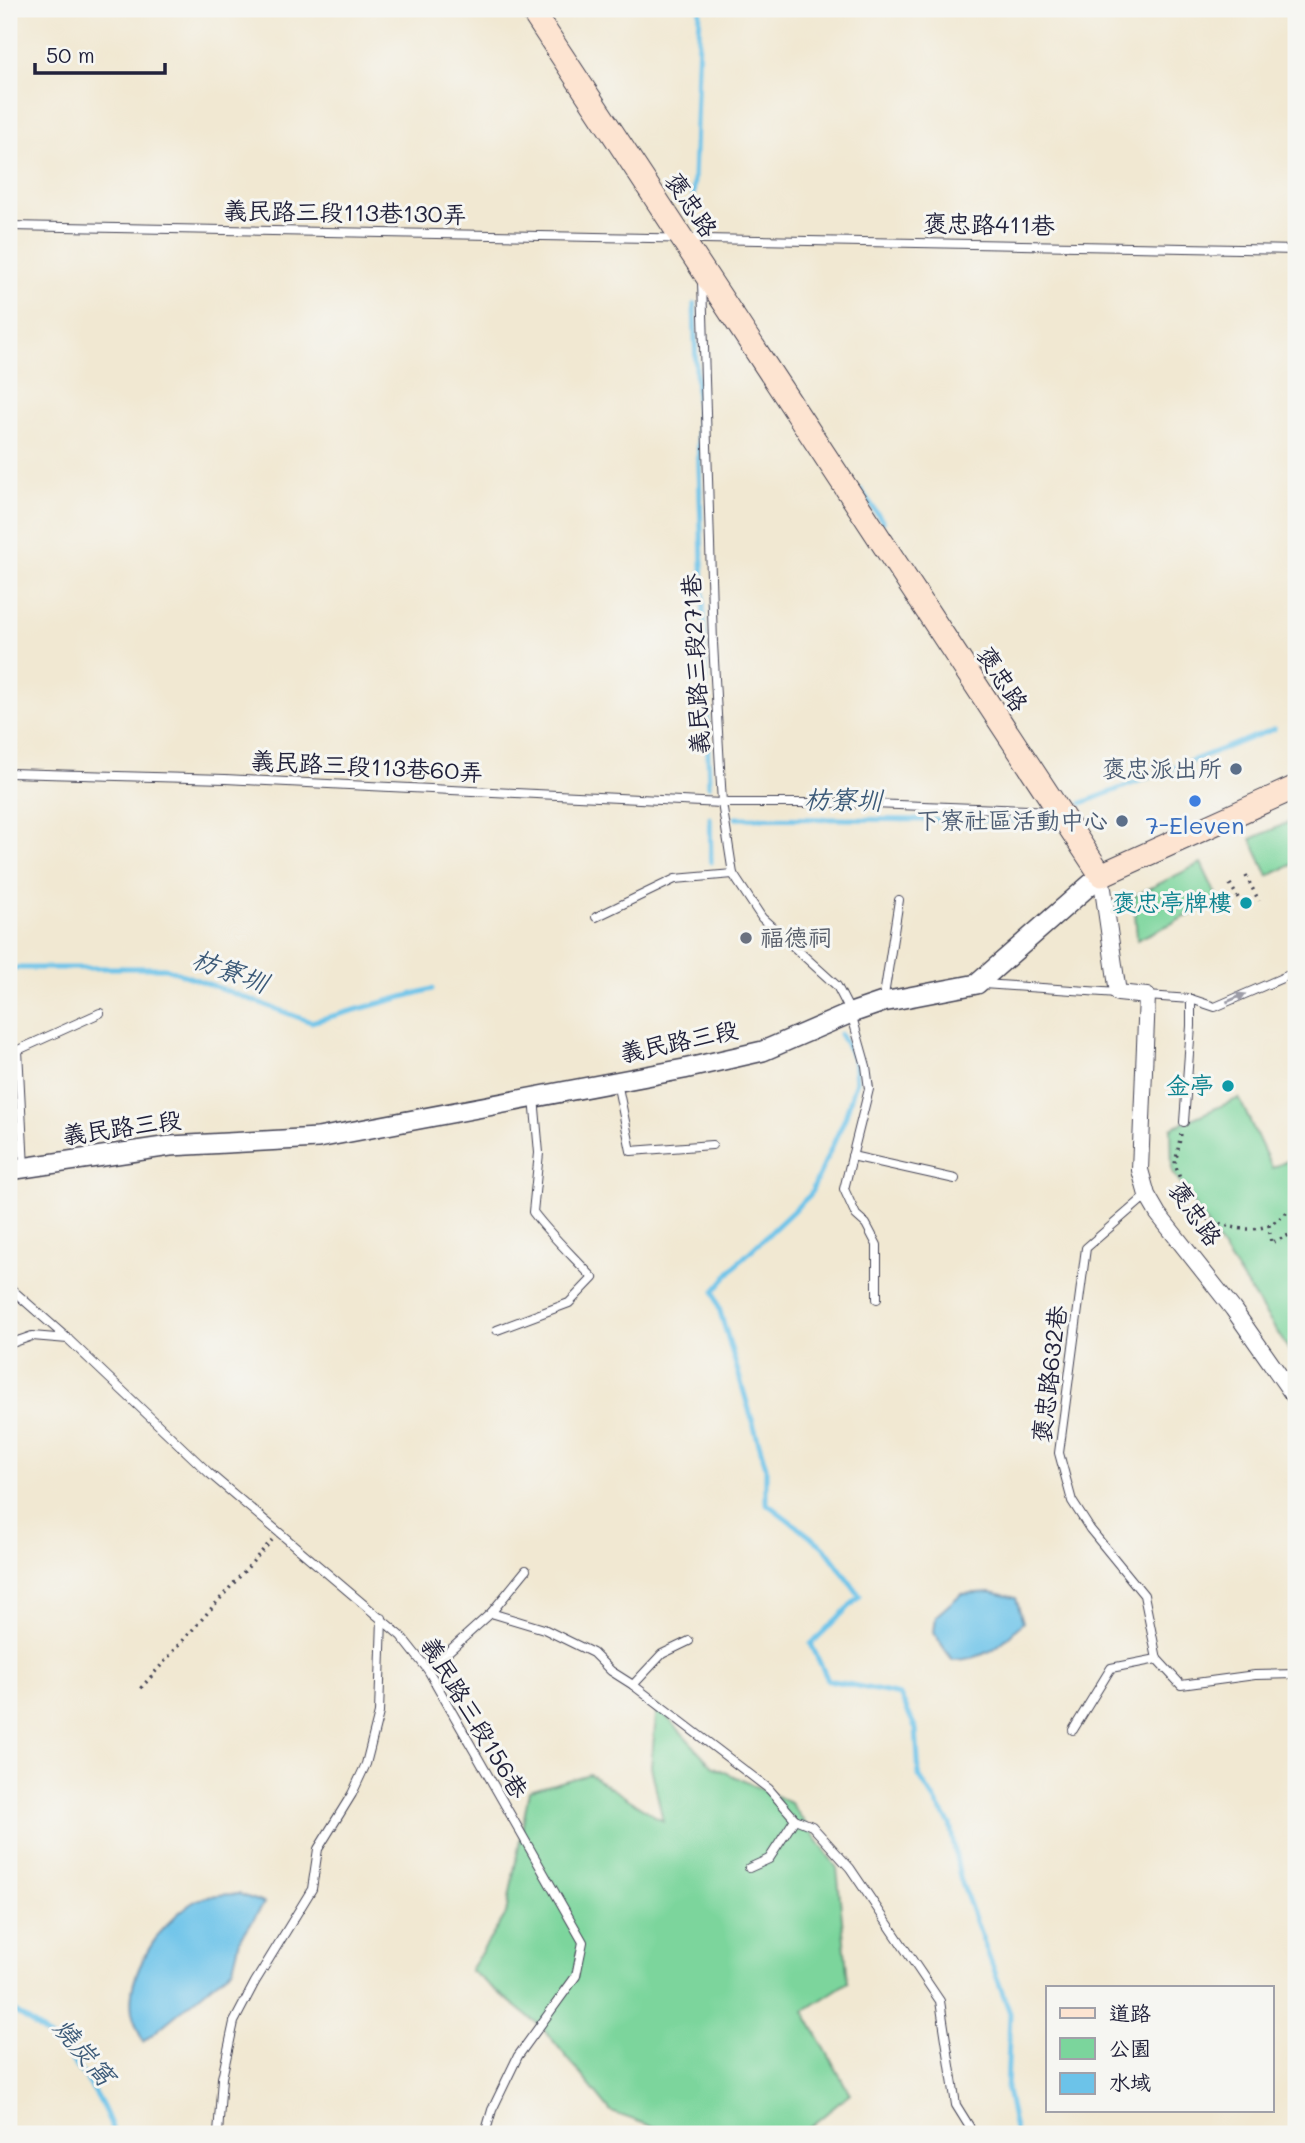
<svg xmlns="http://www.w3.org/2000/svg" width="1305" height="2143" font-family="Mali,'LXGW WenKai TC',sans-serif">
<style>
.green{fill:#7bd59c;stroke:#4e7c6c;stroke-width:2}
.water{fill:#6cc3e9;stroke:#477292;stroke-width:2}
.lines{fill:none;stroke-linecap:round;stroke-linejoin:round}
.stream{stroke:#6cc3e9;stroke-width:5}
.service-casing{stroke:#414052;stroke-width:10}
.minor-casing{stroke:#414052;stroke-width:18}
.tertiary-casing{stroke:#414052;stroke-width:22}
.secondary-casing{stroke:#414052;stroke-width:25}
.path{stroke:#414052;stroke-width:3.5;stroke-dasharray:2 5;stroke-linecap:butt}
.service{stroke:#fff;stroke-width:8}
.minor{stroke:#fff;stroke-width:16}
.tertiary{stroke:#fff;stroke-width:19}
.secondary{stroke:#fde4d1;stroke-width:23}
.oneway{fill:#9c9ca7}
.service-dot{fill:#5c6f8a;stroke:#f6f6f2;stroke-width:2.5}
.shop-dot{fill:#3f7fe0;stroke:#f6f6f2;stroke-width:2.5}
.culture-dot{fill:#0f9aa8;stroke:#f6f6f2;stroke-width:2.5}
.worship-dot{fill:#6b7280;stroke:#f6f6f2;stroke-width:2.5}
.labels{text-anchor:middle;stroke-width:6;stroke-linejoin:round;paint-order:stroke}
.street-label{font-size:24px;fill:#22223b;stroke:#f6f6f2}
.service-label{font-size:24px;fill:#4e5e75;stroke:#f6f6f2;text-anchor:end}
.shop-label{font-size:24px;fill:#366cbe;stroke:#f6f6f2}
.culture-label{font-size:24px;fill:#0d838f;stroke:#f6f6f2;text-anchor:end}
.worship-label{font-size:24px;fill:#5b616d;stroke:#f6f6f2;text-anchor:start}
.water-label{font-size:26px;font-style:italic;fill:#3c5a78;stroke:#f6f6f2}
</style>
<rect width="100%" height="100%" fill="#f6f6f2"/>
<filter id="ink" filterUnits="userSpaceOnUse"><feTurbulence type="fractalNoise" baseFrequency=".0143" numOctaves="2"/><feDisplacementMap in="SourceGraphic" scale="14" xChannelSelector="R" yChannelSelector="G"/><feConvolveMatrix kernelMatrix="1 2 1 2 8 2 1 2 1" color-interpolation-filters="sRGB"/></filter>
<filter id="wash" filterUnits="userSpaceOnUse"><feTurbulence type="fractalNoise" baseFrequency=".00686" numOctaves="4" result="noise"/><feDisplacementMap in="SourceGraphic" scale="28" xChannelSelector="R" yChannelSelector="G"/><feGaussianBlur stdDeviation="1.57" result="paint"/><feColorMatrix in="noise" values="0 0 0 0 0 0 0 0 0 0 0 0 0 0 0 0 0 1.4 0 .05"/><feComposite in="paint" operator="in"/></filter>
<g filter="url(#wash)">
<rect width="100%" height="100%" fill="#f1e8d2"/>
<g class="green">
<path d="M 1296,819 L 1296,863 L 1268,876 L 1251,839 Z"/>
<path d="M 1201,863 L 1219,901 L 1137,940 L 1134,896 Z"/>
<path d="M 1239,1098 L 1272,1168 L 1296,1157 L 1296,1361 L 1172,1171 L 1171,1128 Z"/>
<path d="M 657,1706 L 712,1766 L 791,1803 L 837,1868 L 848,1982 L 804,2011 L 850,2094 L 801,2134 L 674,2134 L 611,2112 L 543,2028 L 470,1970 L 506,1914 L 529,1791 L 589,1774 L 663,1821 L 651,1766 Z"/>
</g>
<g class="water">
<path d="M 991,1592 L 1016,1598 L 1023,1622 C 999,1647 988,1659 952,1660 L 934,1633 L 936,1616 L 961,1594 Z"/>
<path d="M 239,1894 L 264,1903 L 240,1940 L 233,1968 L 143,2042 C 139,2033 134,2022 132,2012 C 126,1974 161,1922 192,1903 C 204,1895 224,1894 239,1894 Z"/>
</g>
<g class="lines">
<g class="stream">
<path d="M 693,208 L 700,9"/>
<path d="M 694,304 L 709,786"/>
<path d="M 861,490 L 883,522"/>
<path d="M 1082,803 L 1274,729"/>
<path d="M 710,818 L 711,862"/>
<path d="M 736,818 L 1034,821"/>
<path d="M 9,968 L 165,968 L 311,1022 L 432,989"/>
<path d="M 840,1034 L 854,1058 L 856,1081 L 845,1118 L 810,1195 L 739,1262 L 714,1291 L 766,1467 L 766,1503 L 824,1547 L 860,1596 L 811,1644 L 828,1680 L 900,1695 L 916,1729 L 919,1776 L 950,1824 L 960,1878 L 1010,2013 L 1007,2090 L 1016,2134"/>
<path d="M 9,2008 C 56,2036 97,2081 114,2134"/>
</g>
</g>
</g>
<g filter="url(#ink)">
<g class="lines">
<g class="service-casing">
<g id="service">
<path d="M 9,226 L 1296,250"/>
<path d="M 702,281 L 713,643 L 722,803 L 733,874 L 762,918 L 837,986 L 851,1013 L 866,1066 L 869,1089 L 844,1189 L 856,1215 L 866,1224 L 877,1245 L 877,1299"/>
<path d="M 9,773 L 225,779 L 722,803 L 847,803 L 1055,811"/>
<path d="M 596,917 L 675,879 L 733,874"/>
<path d="M 983,984 L 1118,993"/>
<path d="M 1147,996 L 1191,999 L 1215,1007 L 1296,972"/>
<path d="M 883,1002 L 899,900"/>
<path d="M 617,1082 L 631,1151 L 712,1145"/>
<path d="M 1184,1122 L 1191,1026 L 1191,999"/>
<path d="M 852,1156 L 955,1179"/>
<path d="M 24,1168 L 18,1050 L 100,1013"/>
<path d="M 1147,1195 L 1086,1248 L 1059,1453 L 1072,1501 L 1090,1529 L 1144,1595 L 1157,1659 L 1181,1685 L 1255,1675 L 1296,1674"/>
<path d="M 9,1287 L 68,1339 L 209,1473 L 401,1636 L 428,1670 L 583,1942 L 576,1976 L 518,2056 L 492,2110 L 485,2134"/>
<path d="M 497,1330 L 569,1303 L 593,1278 C 573,1256 551,1236 533,1212 L 539,1153 L 534,1097"/>
<path d="M 9,1344 L 32,1336 L 68,1339"/>
<path d="M 491,1613 L 544,1629 L 593,1653 L 611,1671 L 633,1685 L 769,1789 L 795,1819 L 812,1826 L 850,1868 L 940,2001 L 956,2105 L 974,2134"/>
<path d="M 428,1670 L 491,1613 L 526,1570"/>
<path d="M 633,1685 L 662,1654 L 689,1641"/>
<path d="M 1073,1730 L 1111,1668 L 1157,1659"/>
<path d="M 749,1868 L 769,1859 L 795,1819"/>
<path d="M 218,2134 L 222,2078 L 234,2022 L 255,1982 L 312,1889 L 318,1849 L 352,1794 L 366,1764 L 379,1713 L 382,1618"/>
</g>
</g>
<g class="minor-casing">
<path id="minor" d="M 1101,875 L 1118,993 L 1147,996 L 1140,1170 L 1147,1195 L 1158,1214 L 1233,1309 L 1296,1399"/>
</g>
<g class="tertiary-casing">
<path id="tertiary" d="M 9,1170 L 170,1146 L 318,1138 L 684,1069 L 763,1051 L 851,1013 L 883,1002 L 977,984 L 1101,875"/>
</g>
<g class="secondary-casing">
<path id="secondary" d="M 531,9 L 1101,875 L 1296,787"/>
</g>
<g class="path">
<path d="M 1246,876 L 1259,901"/>
<path d="M 1230,884 L 1244,908"/>
<path d="M 1181,1134 L 1175,1164 L 1192,1213 C 1215,1222 1244,1236 1269,1225 C 1278,1221 1288,1211 1296,1205"/>
<path d="M 1269,1225 L 1271,1243 L 1296,1232"/>
<path d="M 141,1688 L 272,1540"/>
</g>
<use href="#service" class="service"/>
<use href="#minor" class="minor"/>
<use href="#tertiary" class="tertiary"/>
<use href="#secondary" class="secondary"/>
</g>
<defs><path id="oneway-solid" d="M-6-.8H1V-3.2L6.5 0L1 3.2V.8H-6Z" transform="scale(1.75)"/></defs>
<use class="oneway" href="#oneway-solid" transform="translate(1236 998) rotate(-23)"/>
</g>
<g class="service-dot">
<circle cx="1236" cy="769" r="7"/>
<circle cx="1122" cy="821" r="7"/>
</g>
<circle class="shop-dot" cx="1195" cy="801" r="7"/>
<g class="culture-dot">
<circle cx="1246" cy="903" r="7"/>
<circle cx="1228" cy="1086" r="7"/>
</g>
<circle class="worship-dot" cx="746" cy="938" r="7"/>
<g class="labels">
<g class="street-label">
<text transform="translate(691 205) rotate(56)" y="8">褒忠路</text>
<text transform="translate(345 213) rotate(1)" y="8">義民路三段113巷130弄</text>
<text transform="translate(989 225) rotate(1)" y="8">褒忠路411巷</text>
<text transform="translate(696 664) rotate(-93)" y="8">義民路三段271巷</text>
<text transform="translate(1002 679) rotate(57)" y="8">褒忠路</text>
<text transform="translate(367 767) rotate(3)" y="8">義民路三段113巷60弄</text>
<text transform="translate(679 1042) rotate(-12)" y="8">義民路三段</text>
<text transform="translate(122 1128) rotate(-8)" y="8">義民路三段</text>
<text transform="translate(1195 1214) rotate(55)" y="8">褒忠路</text>
<text transform="translate(1050 1374) rotate(-83)" y="8">褒忠路632巷</text>
<text transform="translate(474 1718) rotate(59)" y="8">義民路三段156巷</text>
</g>
<g class="service-label">
<text x="1222" y="777">褒忠派出所</text>
<text x="1108" y="829">下寮社區活動中心</text>
</g>
<g class="shop-label">
<text x="1195" y="834">7-Eleven</text>
</g>
<g class="culture-label">
<text x="1232" y="911">褒忠亭牌樓</text>
<text x="1214" y="1094">金亭</text>
</g>
<g class="worship-label">
<text x="760" y="946">福德祠</text>
</g>
<g class="water-label">
<text transform="translate(843 800) rotate(1)" y="9">枋寮圳</text>
<text transform="translate(230 971) rotate(20)" y="9">枋寮圳</text>
<text transform="translate(84 2052) rotate(50)" y="9">燒炭窩</text>
</g>
</g>
<rect width="1305" height="2143" fill="none" stroke="#f6f6f2" stroke-width="35"/>
<rect x="1046" y="1986" width="228" height="126" fill="#f6f6f2" stroke="#a1a1a9" stroke-width="2"/>
<rect x="1060" y="2008" width="35" height="10" fill="#fde4d1" stroke="#a1a1a9" stroke-width="2"/>
<text x="1109" y="2021" font-size="21" fill="#22223b">道路</text>
<rect x="1060" y="2038" width="35" height="21" fill="#7bd59c" stroke="#a1a1a9" stroke-width="2"/>
<text x="1109" y="2056" font-size="21" fill="#22223b">公園</text>
<rect x="1060" y="2073" width="35" height="21" fill="#6cc3e9" stroke="#a1a1a9" stroke-width="2"/>
<text x="1109" y="2090" font-size="21" fill="#22223b">水域</text>
<path d="M35 63v10h130v-10" fill="none" stroke="#22223b" stroke-width="3.5"/>
<text x="46" y="63" font-size="21" fill="#22223b" stroke="#f6f6f2" stroke-width="5" paint-order="stroke">50 m</text>
</svg>
